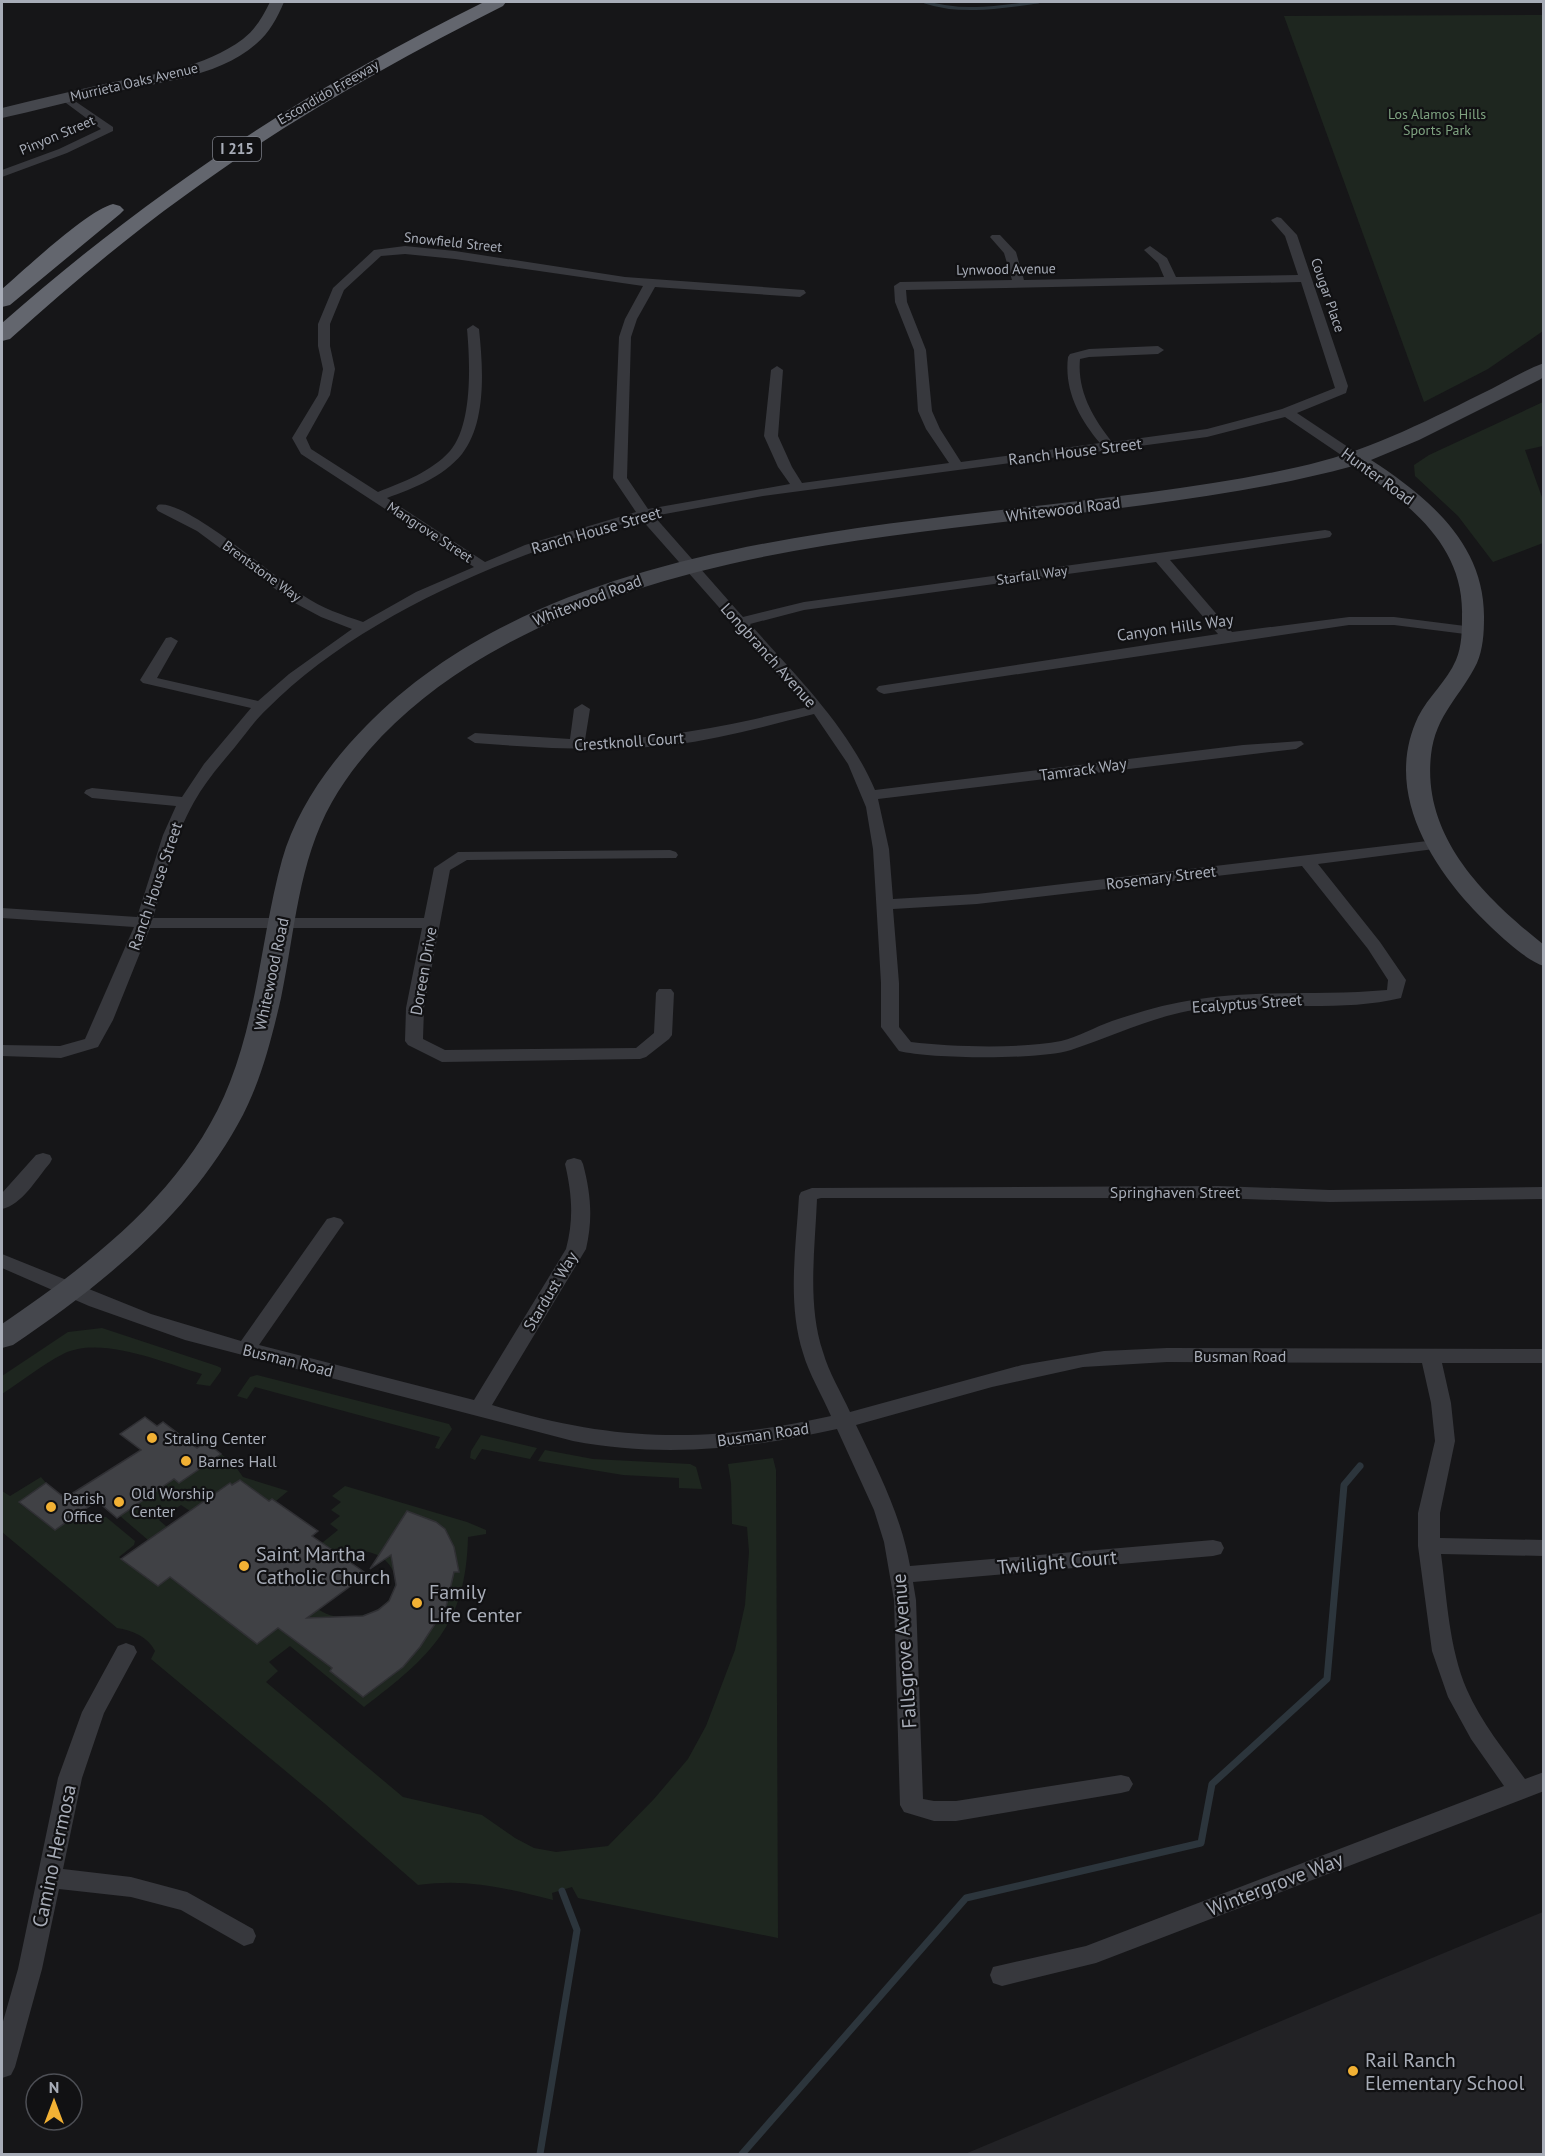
<svg xmlns="http://www.w3.org/2000/svg" width="1545" height="2156" font-family="'PT Sans',sans-serif">
<style>
.built{fill:#222225}
.green{fill:#1e261f}
.lines{fill:none;stroke-linecap:round;stroke-linejoin:round}
.stream-far1{stroke:#2c353c;stroke-width:3}
.stream{stroke:#2c353c;stroke-width:7}
.building{fill:#404145;stroke:#303034;stroke-width:1.5}
.street{fill:#37383d;fill-rule:evenodd}
.secondary{fill:#45474d;fill-rule:evenodd}
.highway{fill:#63666e;fill-rule:evenodd}
.poi-dot{fill:#f2b134;stroke:#111113;stroke-width:2}
.labels{text-anchor:middle;stroke-width:4.5;stroke-linejoin:round;paint-order:stroke}
.far-street-label{font-size:14px;fill:#a8adb8;stroke:#111113}
.far-park-label{font-size:14px;fill:#7fa381;stroke:#111113}
.shield{fill:#111113;stroke:#7b7e86;stroke-width:1.5}
.shield-label{font-size:15px;font-weight:bold;fill:#a8adb8}
.street-label{font-size:16px;fill:#a8adb8;stroke:#111113}
.poi-label{font-size:16px;fill:#a8adb8;stroke:#111113;text-anchor:start}
.near-poi-label{font-size:20px;fill:#a8adb8;stroke:#111113;text-anchor:start}
.near-street-label{font-size:20px;fill:#a8adb8;stroke:#111113}
</style>
<rect width="100%" height="100%" fill="#161618"/>
<path class="built" d="M 1543,1912 L 1543,2154 L 965,2154 L 1362,1987 Z"/>
<g class="green">
<path d="M 1543,15 L 1543,331 L 1488,369 L 1424,402 L 1284,16 Z"/>
<path d="M 1543,402 L 1543,446 L 1525,450 L 1543,500 L 1543,543 L 1493,562 L 1458,516 L 1415,476 L 1414,465 L 1429,455 Z"/>
<path d="M 102,1328 L 217,1366 L 221,1368 L 221,1371 L 210,1386 L 196,1384 L 202,1374 C 164,1363 101,1335 63,1354 C 42,1365 22,1381 2,1394 L 2,1376 L 68,1332 Z"/>
<path d="M 257,1375 L 449,1424 L 452,1429 L 439,1449 L 435,1448 L 440,1437 L 255,1387 L 247,1399 L 237,1396 L 250,1377 Z"/>
<path d="M 481,1435 L 537,1448 L 530,1459 L 482,1449 L 475,1460 L 470,1458 L 471,1451 Z"/>
<path d="M 545,1450 L 593,1459 L 690,1464 L 696,1467 L 702,1489 L 679,1488 L 679,1478 L 623,1475 L 538,1461 Z"/>
<path d="M 221,1454 L 233,1463 L 243,1477 L 288,1491 L 276,1501 L 273,1499 L 269,1501 L 240,1480 L 232,1485 L 230,1483 L 190,1511 L 181,1505 L 159,1520 L 167,1527 L 148,1540 L 120,1516 L 160,1489 L 164,1471 L 179,1482 Z"/>
<path d="M 773,1458 L 776,1470 L 778,1938 L 578,1898 L 572,1887 L 552,1893 L 553,1900 C 504,1888 468,1878 418,1885 L 324,1803 L 151,1659 L 155,1651 C 148,1637 132,1630 117,1628 L 2,1532 L 2,1491 L 10,1496 L 41,1477 L 46,1483 L 19,1503 L 55,1530 L 82,1511 L 86,1517 L 85,1523 L 100,1522 L 102,1517 L 106,1517 L 135,1541 L 134,1545 L 119,1557 L 158,1586 L 170,1577 L 311,1603 C 322,1614 333,1618 349,1617 C 418,1613 406,1536 337,1553 L 322,1543 L 338,1530 L 330,1524 L 340,1516 L 331,1510 L 341,1502 L 332,1496 L 345,1486 L 467,1522 L 486,1530 L 486,1534 L 468,1537 C 466,1625 431,1656 364,1707 L 290,1646 L 269,1662 L 278,1671 L 266,1682 L 403,1797 L 482,1815 L 515,1838 L 534,1848 L 556,1852 L 608,1846 L 654,1799 L 688,1759 L 706,1726 L 735,1650 L 745,1605 L 749,1552 L 747,1527 L 732,1524 L 731,1483 L 728,1464 Z"/>
</g>
<g class="lines">
<path class="stream-far1" d="M 925,2 C 962,14 1000,7 1038,2"/>
<g class="stream">
<path d="M 540,2154 L 577,1930 L 562,1891"/>
<path d="M 742,2154 L 966,1898 L 1201,1843 L 1212,1784 L 1327,1679 L 1344,1485 L 1360,1466"/>
</g>
</g>
<g class="building">
<path d="M 145,1417 L 157,1426 L 163,1422 L 197,1448 L 206,1442 L 221,1454 L 179,1483 L 174,1479 L 117,1518 L 97,1501 L 55,1530 L 19,1502 L 46,1483 L 65,1498 L 141,1450 L 120,1434 Z"/>
<path d="M 240,1480 L 269,1501 L 272,1499 L 318,1531 L 312,1536 L 367,1574 L 307,1618 L 363,1616 L 378,1610 L 389,1601 L 396,1585 L 391,1555 L 370,1569 L 407,1511 L 436,1522 L 445,1529 L 454,1547 L 459,1572 L 454,1572 L 446,1607 L 420,1647 L 403,1667 L 363,1697 L 330,1671 L 332,1668 L 278,1628 L 257,1644 L 170,1577 L 158,1586 L 121,1559 L 230,1483 L 232,1485 Z"/>
</g>
<g class="lines">
<g class="street">
<path d="M 66,95 L 113,127 L 113,131 L 67,153 L 2,177 L 2,170 L 59,149 L 101,129 L 62,100 L 62,96 Z"/>
<path d="M 1277,217 L 1281,218 L 1297,235 L 1348,386 L 1346,393 L 1297,413 L 1360,455 L 1362,458 L 1360,461 L 1350,461 L 1285,417 L 1207,437 L 763,496 L 654,516 L 743,617 L 804,602 L 1325,530 L 1330,531 L 1332,534 L 1330,537 L 1325,538 L 1170,560 L 1232,632 L 1349,617 L 1394,617 L 1473,627 L 1480,631 L 1473,635 L 1394,625 L 1349,625 L 884,694 L 879,692 L 876,689 L 879,686 L 1218,634 L 1156,562 L 804,610 L 750,624 C 796,676 847,725 875,790 L 1243,745 L 1301,741 L 1304,744 L 1296,749 L 878,799 L 889,849 L 893,899 L 977,894 L 1436,840 L 1444,845 L 1442,848 L 1318,864 L 1380,942 L 1406,980 L 1401,998 C 1336,1014 1256,999 1188,1011 C 1147,1019 1110,1037 1071,1050 C 1039,1060 932,1059 899,1051 L 881,1027 L 881,983 L 873,849 L 866,807 L 848,764 L 814,714 C 766,726 720,739 671,745 C 606,752 540,748 475,743 L 467,738 L 475,733 L 570,739 L 574,709 L 582,704 L 590,709 L 585,740 L 588,740 C 668,739 730,725 807,707 L 641,519 C 514,551 360,615 267,709 C 255,720 245,735 235,747 C 220,765 205,782 194,802 C 174,837 165,879 153,918 L 424,918 L 434,868 L 458,852 L 670,850 L 676,852 L 678,855 L 676,858 L 467,860 L 450,870 L 424,1008 L 423,1039 L 445,1050 L 636,1048 L 654,1033 L 656,993 L 659,989 L 671,989 L 674,993 L 672,1035 L 669,1039 L 646,1057 L 640,1059 L 442,1062 L 408,1045 L 405,1041 L 406,1008 L 422,928 L 150,928 L 113,1020 L 98,1047 L 61,1058 L 2,1056 L 2,1045 L 60,1046 L 85,1039 L 134,927 L 2,918 L 2,908 L 137,917 L 163,835 L 176,806 L 92,798 L 84,793 L 86,790 L 92,788 L 182,797 L 204,764 L 251,708 L 143,683 L 140,680 L 166,638 L 171,637 L 178,641 L 157,678 L 258,701 L 289,674 L 352,629 L 321,617 L 293,602 L 197,531 L 158,511 L 156,508 L 158,505 C 185,498 277,580 304,596 C 322,608 342,615 363,622 L 416,592 L 474,567 L 301,454 L 292,438 L 318,395 L 323,369 L 318,346 L 318,324 L 333,288 L 374,250 L 405,246 L 455,251 L 625,277 L 804,290 L 806,293 L 800,297 L 655,287 L 637,319 L 631,337 L 627,478 L 648,509 L 790,484 L 778,467 L 764,436 L 771,370 L 777,366 L 783,370 L 778,436 L 792,467 L 802,483 L 949,463 L 926,429 L 918,411 L 914,350 L 895,302 L 894,286 L 900,282 L 1012,280 L 1004,253 L 990,237 L 992,235 L 1000,235 L 1016,252 L 1024,280 L 1164,277 L 1158,263 L 1144,250 L 1150,246 L 1167,258 L 1176,277 L 1298,275 L 1285,236 L 1271,220 ZM 405,254 L 455,259 L 643,286 L 625,319 L 619,337 L 613,478 L 636,512 L 525,545 L 485,562 L 387,498 C 414,488 443,477 462,454 C 487,422 483,367 479,329 L 473,325 L 467,329 C 470,362 473,424 450,451 C 431,472 403,482 378,492 L 311,449 L 306,438 L 330,395 L 335,369 L 330,346 L 330,324 L 344,290 L 381,256 ZM 1301,282 L 1335,388 L 1282,409 L 1207,429 L 1112,442 C 1093,418 1077,391 1080,359 L 1089,357 L 1158,354 L 1164,350 L 1158,346 L 1089,349 L 1070,354 L 1068,357 C 1064,390 1079,418 1100,443 L 961,462 L 940,429 L 932,411 L 926,350 L 907,302 L 906,290 ZM 1302,866 L 1368,949 L 1388,980 L 1387,990 C 1321,996 1253,989 1187,1001 C 1162,1005 1136,1013 1112,1021 C 1095,1027 1078,1037 1061,1041 C 1019,1049 953,1047 911,1042 L 899,1027 L 899,983 L 893,909 L 977,904 Z"/>
<path d="M 43,1153 L 50,1155 L 52,1159 L 50,1163 C 37,1178 22,1205 2,1209 L 2,1193 L 36,1155 Z"/>
<path d="M 574,1158 L 581,1160 L 583,1164 C 591,1194 593,1219 586,1249 L 492,1405 C 614,1442 706,1444 831,1416 C 822,1395 809,1374 803,1353 C 787,1303 796,1247 799,1196 L 801,1192 L 812,1188 L 1218,1186 L 1330,1190 L 1544,1187 L 1544,1199 L 1330,1202 L 1218,1198 L 821,1198 L 817,1199 C 815,1249 807,1304 823,1352 C 829,1373 841,1392 850,1412 L 1022,1365 L 1104,1351 L 1167,1348 L 1544,1349 L 1544,1363 L 1442,1363 L 1451,1403 L 1455,1441 L 1440,1513 L 1440,1538 L 1544,1540 L 1544,1556 L 1441,1554 C 1447,1599 1449,1648 1467,1690 C 1481,1722 1504,1750 1525,1779 L 1544,1772 L 1544,1791 L 1096,1963 L 1002,1986 L 993,1983 L 990,1975 L 993,1967 L 1086,1946 L 1504,1786 L 1471,1739 L 1448,1697 L 1432,1651 L 1418,1546 L 1418,1513 L 1435,1441 L 1431,1403 L 1422,1363 L 1167,1362 L 1083,1367 L 992,1387 L 856,1425 C 878,1471 901,1515 910,1566 L 1213,1540 L 1221,1542 L 1224,1548 L 1221,1554 L 1213,1556 L 913,1582 L 916,1600 L 923,1799 L 934,1801 L 956,1801 L 1121,1775 L 1129,1777 L 1133,1784 L 1129,1791 L 1121,1793 L 956,1821 L 934,1821 L 904,1812 L 900,1805 L 894,1600 L 884,1542 L 874,1510 L 837,1429 C 749,1449 663,1458 573,1441 L 185,1340 L 89,1306 L 2,1268 L 2,1254 L 151,1314 L 241,1341 L 327,1219 L 334,1217 L 341,1219 L 344,1223 L 341,1227 L 259,1345 L 474,1400 L 566,1249 C 574,1219 572,1194 565,1164 L 567,1160 Z"/>
<path d="M 126,1643 L 134,1646 L 137,1652 L 104,1713 L 82,1778 L 63,1869 L 131,1877 L 187,1892 L 253,1929 L 256,1936 L 253,1943 L 244,1946 L 181,1910 L 131,1897 L 59,1889 L 42,1969 L 15,2067 L 11,2075 L 2,2078 L 2,2025 L 18,1969 L 58,1778 L 82,1712 L 118,1646 Z"/>
</g>
<g class="secondary">
<path d="M 270,2 L 284,2 C 277,18 270,32 256,44 C 216,79 151,83 100,95 C 67,102 34,111 2,118 L 2,108 C 37,99 73,91 109,83 C 155,74 204,68 243,39 C 256,29 263,16 270,2 Z"/>
<path d="M 1544,363 L 1544,377 L 1539,380 L 1419,440 L 1371,460 C 1428,497 1485,544 1484,618 C 1484,633 1483,649 1477,663 C 1461,696 1435,715 1431,755 C 1422,837 1484,897 1544,945 L 1544,966 C 1522,960 1480,917 1464,899 C 1421,849 1387,783 1418,717 C 1428,697 1447,681 1456,660 C 1462,646 1462,630 1462,615 C 1464,544 1406,501 1353,466 C 1284,485 1214,495 1144,505 C 920,535 664,543 469,666 C 414,701 364,746 332,802 C 298,862 295,932 281,998 C 271,1041 260,1085 238,1124 C 186,1218 100,1286 13,1345 L 2,1348 L 2,1324 C 93,1262 189,1188 230,1082 C 258,1010 262,933 282,860 C 296,810 330,762 366,726 C 586,500 1008,532 1298,467 C 1363,453 1421,424 1481,394 C 1502,384 1522,371 1544,363 Z"/>
</g>
<g class="highway">
<path d="M 484,2 L 506,2 L 503,6 C 392,62 283,123 183,197 C 122,241 66,289 10,339 L 2,341 L 2,323 C 153,190 304,91 484,2 Z"/>
<path d="M 113,204 L 120,206 L 124,210 L 120,214 L 10,305 L 2,307 L 2,289 C 24,270 88,210 113,204 Z"/>
</g>
</g>
<g class="poi-dot">
<circle cx="152" cy="1438" r="6"/>
<circle cx="186" cy="1461" r="6"/>
<circle cx="119" cy="1502" r="6"/>
<circle cx="51" cy="1507" r="6"/>
<circle cx="244" cy="1566" r="6"/>
<circle cx="417" cy="1603" r="6"/>
<circle cx="1353" cy="2071" r="6"/>
</g>
<g class="labels">
<g class="far-street-label">
<text transform="translate(134 82) rotate(-13)" y="5">Murrieta Oaks Avenue</text>
<text transform="translate(328 92) rotate(-30)" y="5">Escondido Freeway</text>
<text transform="translate(57 135) rotate(-23)" y="5">Pinyon Street</text>
<text transform="translate(453 242) rotate(6)" y="5">Snowfield Street</text>
<text transform="translate(1006 269) rotate(-1)" y="5">Lynwood Avenue</text>
<text transform="translate(1328 295) rotate(71)" y="5">Cougar Place</text>
<text transform="translate(430 532) rotate(33)" y="5">Mangrove Street</text>
<text transform="translate(262 571) rotate(36)" y="5">Brentstone Way</text>
<text transform="translate(1032 575) rotate(-8)" y="5">Starfall Way</text>
</g>
<g class="far-park-label">
<text x="1437" y="119">Los Alamos Hills<tspan x="1437" dy="16">Sports Park</tspan></text>
</g>
<rect class="shield" x="213" y="137" width="48" height="24" rx="4.5"/>
<g class="shield-label">
<text x="237" y="154">I 215</text>
</g>
<g class="street-label">
<text transform="translate(1075 451) rotate(-7)" y="6">Ranch House Street</text>
<text transform="translate(1378 476) rotate(36)" y="6">Hunter Road</text>
<text transform="translate(1063 509) rotate(-7)" y="6">Whitewood Road</text>
<text transform="translate(596 530) rotate(-16)" y="6">Ranch House Street</text>
<text transform="translate(587 600) rotate(-21)" y="6">Whitewood Road</text>
<text transform="translate(1175 627) rotate(-8)" y="6">Canyon Hills Way</text>
<text transform="translate(769 655) rotate(48)" y="6">Longbranch Avenue</text>
<text transform="translate(629 741) rotate(-4)" y="6">Crestknoll Court</text>
<text transform="translate(1083 769) rotate(-8)" y="6">Tamrack Way</text>
<text transform="translate(1161 877) rotate(-7)" y="6">Rosemary Street</text>
<text transform="translate(155 886) rotate(-71)" y="6">Ranch House Street</text>
<text transform="translate(423 971) rotate(-80)" y="6">Doreen Drive</text>
<text transform="translate(271 974) rotate(-78)" y="6">Whitewood Road</text>
<text transform="translate(1247 1003) rotate(-4)" y="6">Ecalyptus Street</text>
<text x="1175" y="1198">Springhaven Street</text>
<text transform="translate(550 1291) rotate(-59)" y="6">Stardust Way</text>
<text x="1240" y="1362">Busman Road</text>
<text transform="translate(288 1360) rotate(14)" y="6">Busman Road</text>
<text transform="translate(763 1434) rotate(-8)" y="6">Busman Road</text>
</g>
<g class="poi-label">
<text x="164" y="1444">Straling Center</text>
<text x="198" y="1467">Barnes Hall</text>
<text x="131" y="1499">Old Worship<tspan x="131" dy="18">Center</tspan></text>
<text x="63" y="1504">Parish<tspan x="63" dy="18">Office</tspan></text>
</g>
<g class="near-poi-label">
<text x="256" y="1561">Saint Martha<tspan x="256" dy="23">Catholic Church</tspan></text>
<text x="429" y="1599">Family<tspan x="429" dy="23">Life Center</tspan></text>
<text x="1365" y="2067">Rail Ranch<tspan x="1365" dy="23">Elementary School</tspan></text>
</g>
<g class="near-street-label">
<text transform="translate(1057 1562) rotate(-5)" y="7">Twilight Court</text>
<text transform="translate(904 1651) rotate(-94)" y="7">Fallsgrove Avenue</text>
<text transform="translate(54 1856) rotate(-78)" y="7">Camino Hermosa</text>
<text transform="translate(1275 1884) rotate(-21)" y="7">Wintergrove Way</text>
</g>
</g>
<rect width="1545" height="2156" fill="none" stroke="#a8adb8" stroke-width="6"/>
<g transform="translate(54 2102)"><circle r="28" fill="#111113" stroke="#4d4f55" stroke-width="1.5"/>
<path d="M0-4.5L10 22L0 15L-10 22Z" fill="#f2b134"/>
<text y="-9" font-size="16" font-weight="bold" text-anchor="middle" fill="#a8adb8">N</text>
</g>
</svg>
